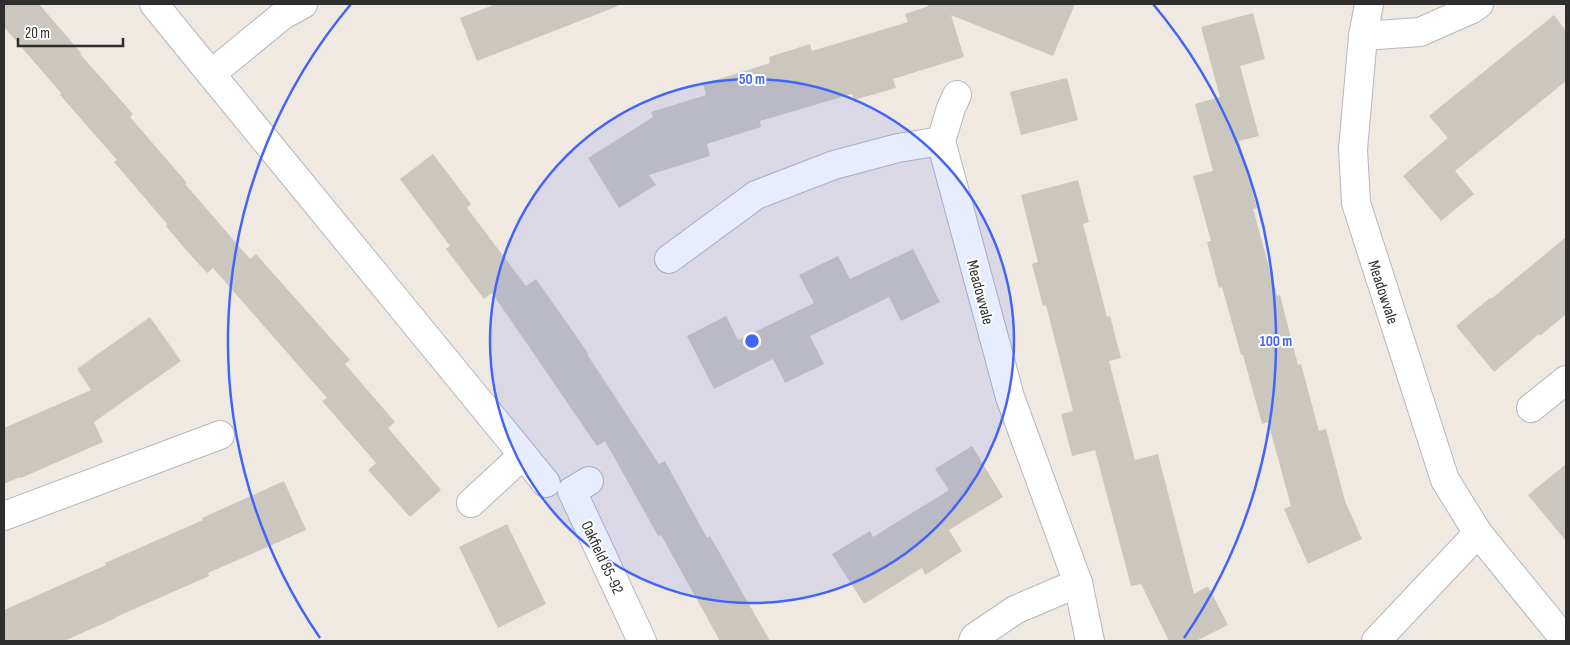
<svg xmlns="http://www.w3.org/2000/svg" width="1570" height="645" font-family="'Sofia Sans Condensed',sans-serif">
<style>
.building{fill:#cbc7bf}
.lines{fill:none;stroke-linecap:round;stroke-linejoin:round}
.minor-casing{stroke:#b4b7c1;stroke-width:30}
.minor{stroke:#fff;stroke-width:28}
.ring{fill:none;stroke:#4264fb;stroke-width:2.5}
.labels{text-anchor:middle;stroke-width:4;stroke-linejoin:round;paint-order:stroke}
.street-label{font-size:16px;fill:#2e2e2e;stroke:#fff}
.centre{fill:#4264fb;stroke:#fff;stroke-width:2.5}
.ring-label{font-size:15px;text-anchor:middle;font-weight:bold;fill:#4264fb;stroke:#fff;stroke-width:4;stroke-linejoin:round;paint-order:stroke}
</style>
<rect width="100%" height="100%" fill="#efe9e1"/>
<g class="building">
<path d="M 4,4 L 39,4 L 81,53 L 80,54 L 133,114 L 130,117 L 187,183 L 185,184 L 218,222 L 250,259 L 256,254 L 350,360 L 345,364 L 395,422 L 388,428 L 441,490 L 410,517 L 368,470 L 376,463 L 322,401 L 327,398 L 213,268 L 207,273 L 186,250 L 166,226 L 167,224 L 114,162 L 117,160 L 60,95 L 61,93 L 4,27 Z"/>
<path d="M 496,4 L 618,4 L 618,6 L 477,61 L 460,18 Z"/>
<path d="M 926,4 L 1075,4 L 1053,56 L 951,15 L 964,57 L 893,79 L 896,88 L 854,100 L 852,94 L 760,121 L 761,127 L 707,144 L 710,156 L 649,175 L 656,185 L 619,208 L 588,158 L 653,117 L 651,112 L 706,95 L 703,84 L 770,63 L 769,57 L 810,44 L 812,51 L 908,22 L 905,14 L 929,6 Z"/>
<path d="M 1253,13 L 1265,59 L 1240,66 L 1259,136 L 1239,141 L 1257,208 L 1253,209 L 1277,296 L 1280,295 L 1298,365 L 1301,364 L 1319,431 L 1326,429 L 1345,501 L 1362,539 L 1308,564 L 1284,509 L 1291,506 L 1268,422 L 1262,424 L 1243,355 L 1241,355 L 1222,287 L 1219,288 L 1207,242 L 1211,241 L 1193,176 L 1213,171 L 1195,104 L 1220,97 L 1201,27 Z"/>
<path d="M 1554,15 L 1566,31 L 1566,81 L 1455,171 L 1474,194 L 1441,221 L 1403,176 L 1448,138 L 1429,116 Z"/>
<path d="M 1067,78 L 1078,120 L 1021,135 L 1010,92 Z"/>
<path d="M 433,154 L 471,204 L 467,208 L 526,286 L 536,279 L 588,353 L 587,354 L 659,464 L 665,461 L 707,538 L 710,536 L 770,641 L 720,641 L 661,535 L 658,536 L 605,441 L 597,446 L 492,293 L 484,299 L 446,249 L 450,246 L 400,179 Z"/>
<path d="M 1078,180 L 1089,222 L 1083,224 L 1107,317 L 1110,316 L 1121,358 L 1109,361 L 1135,460 L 1158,454 L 1194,594 L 1208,586 L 1228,625 L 1196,641 L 1169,641 L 1141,584 L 1131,586 L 1095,450 L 1072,456 L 1061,414 L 1073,411 L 1046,305 L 1043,306 L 1032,264 L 1038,262 L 1021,195 Z"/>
<path d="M 1566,237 L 1566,314 L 1540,336 L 1539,334 L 1494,372 L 1456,326 L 1490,298 L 1491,299 Z"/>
<path d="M 913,249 L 940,302 L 901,321 L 889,297 L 810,336 L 824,364 L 785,383 L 773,359 L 714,389 L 687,336 L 726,316 L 738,340 L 814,303 L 799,275 L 838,256 L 850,279 Z"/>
<path d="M 150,317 L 181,361 L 94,422 L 103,442 L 21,478 L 20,477 L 4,484 L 4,428 L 91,390 L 77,369 Z"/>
<path d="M 972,446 L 1003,497 L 949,530 L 962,551 L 925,575 L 922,568 L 864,604 L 832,554 L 870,531 L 873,537 L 949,490 L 935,469 Z"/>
<path d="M 1566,464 L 1566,541 L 1528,495 Z"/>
<path d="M 284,481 L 306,530 L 208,573 L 209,576 L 116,617 L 116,618 L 64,641 L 4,641 L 4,610 L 106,565 L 105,563 L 203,520 L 202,518 Z"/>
<path d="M 507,524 L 546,604 L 498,628 L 459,547 Z"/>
</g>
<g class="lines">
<g class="minor-casing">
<g id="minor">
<path d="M 154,4 L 211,74"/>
<path d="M 303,4 L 283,15 L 211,74 L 546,483"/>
<path d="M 1369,4 L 1363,36 L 1353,149 L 1356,203 L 1445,480 L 1478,533 L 1566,641"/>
<path d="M 1363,36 L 1420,32 L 1472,9 L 1479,4"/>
<path d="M 957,95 L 951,108 L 941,141 L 1010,397 L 1078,583 L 1090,641"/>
<path d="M 669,259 L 756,195 L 834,165 L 898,148 L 941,141"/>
<path d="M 1531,408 L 1566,380"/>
<path d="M 589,481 L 572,491 L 642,641"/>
<path d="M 471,503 L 523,455"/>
<path d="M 4,516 L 220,435"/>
<path d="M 973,641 L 975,637 L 1015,610 L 1078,583"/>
<path d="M 1376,641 L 1478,533"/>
</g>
</g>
<use href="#minor" class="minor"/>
</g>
<circle cx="752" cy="341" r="262" fill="#4264fb" fill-opacity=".12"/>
<g class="ring">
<circle cx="752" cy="341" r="262"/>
<path d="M320 638A524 524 0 0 1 351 4M1153 4A524 524 0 0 1 1184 638"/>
</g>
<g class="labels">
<g class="street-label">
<text transform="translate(981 292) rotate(75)" y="6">Meadowvale</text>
<text transform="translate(1384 292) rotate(72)" y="6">Meadowvale</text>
<text transform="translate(603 557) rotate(65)" y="6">Oakfield 85-92</text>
</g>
</g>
<circle cx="752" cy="341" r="8" class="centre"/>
<g class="ring-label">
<text x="752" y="84">50 m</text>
<text x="1276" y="346">100 m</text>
</g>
<rect width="1570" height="645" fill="none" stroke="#2e2e2e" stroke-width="10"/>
<path d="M18 38v8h105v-8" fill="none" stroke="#2e2e2e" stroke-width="2.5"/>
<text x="25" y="38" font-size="15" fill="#2e2e2e" stroke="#ffffff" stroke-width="4" paint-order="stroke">20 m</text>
</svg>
